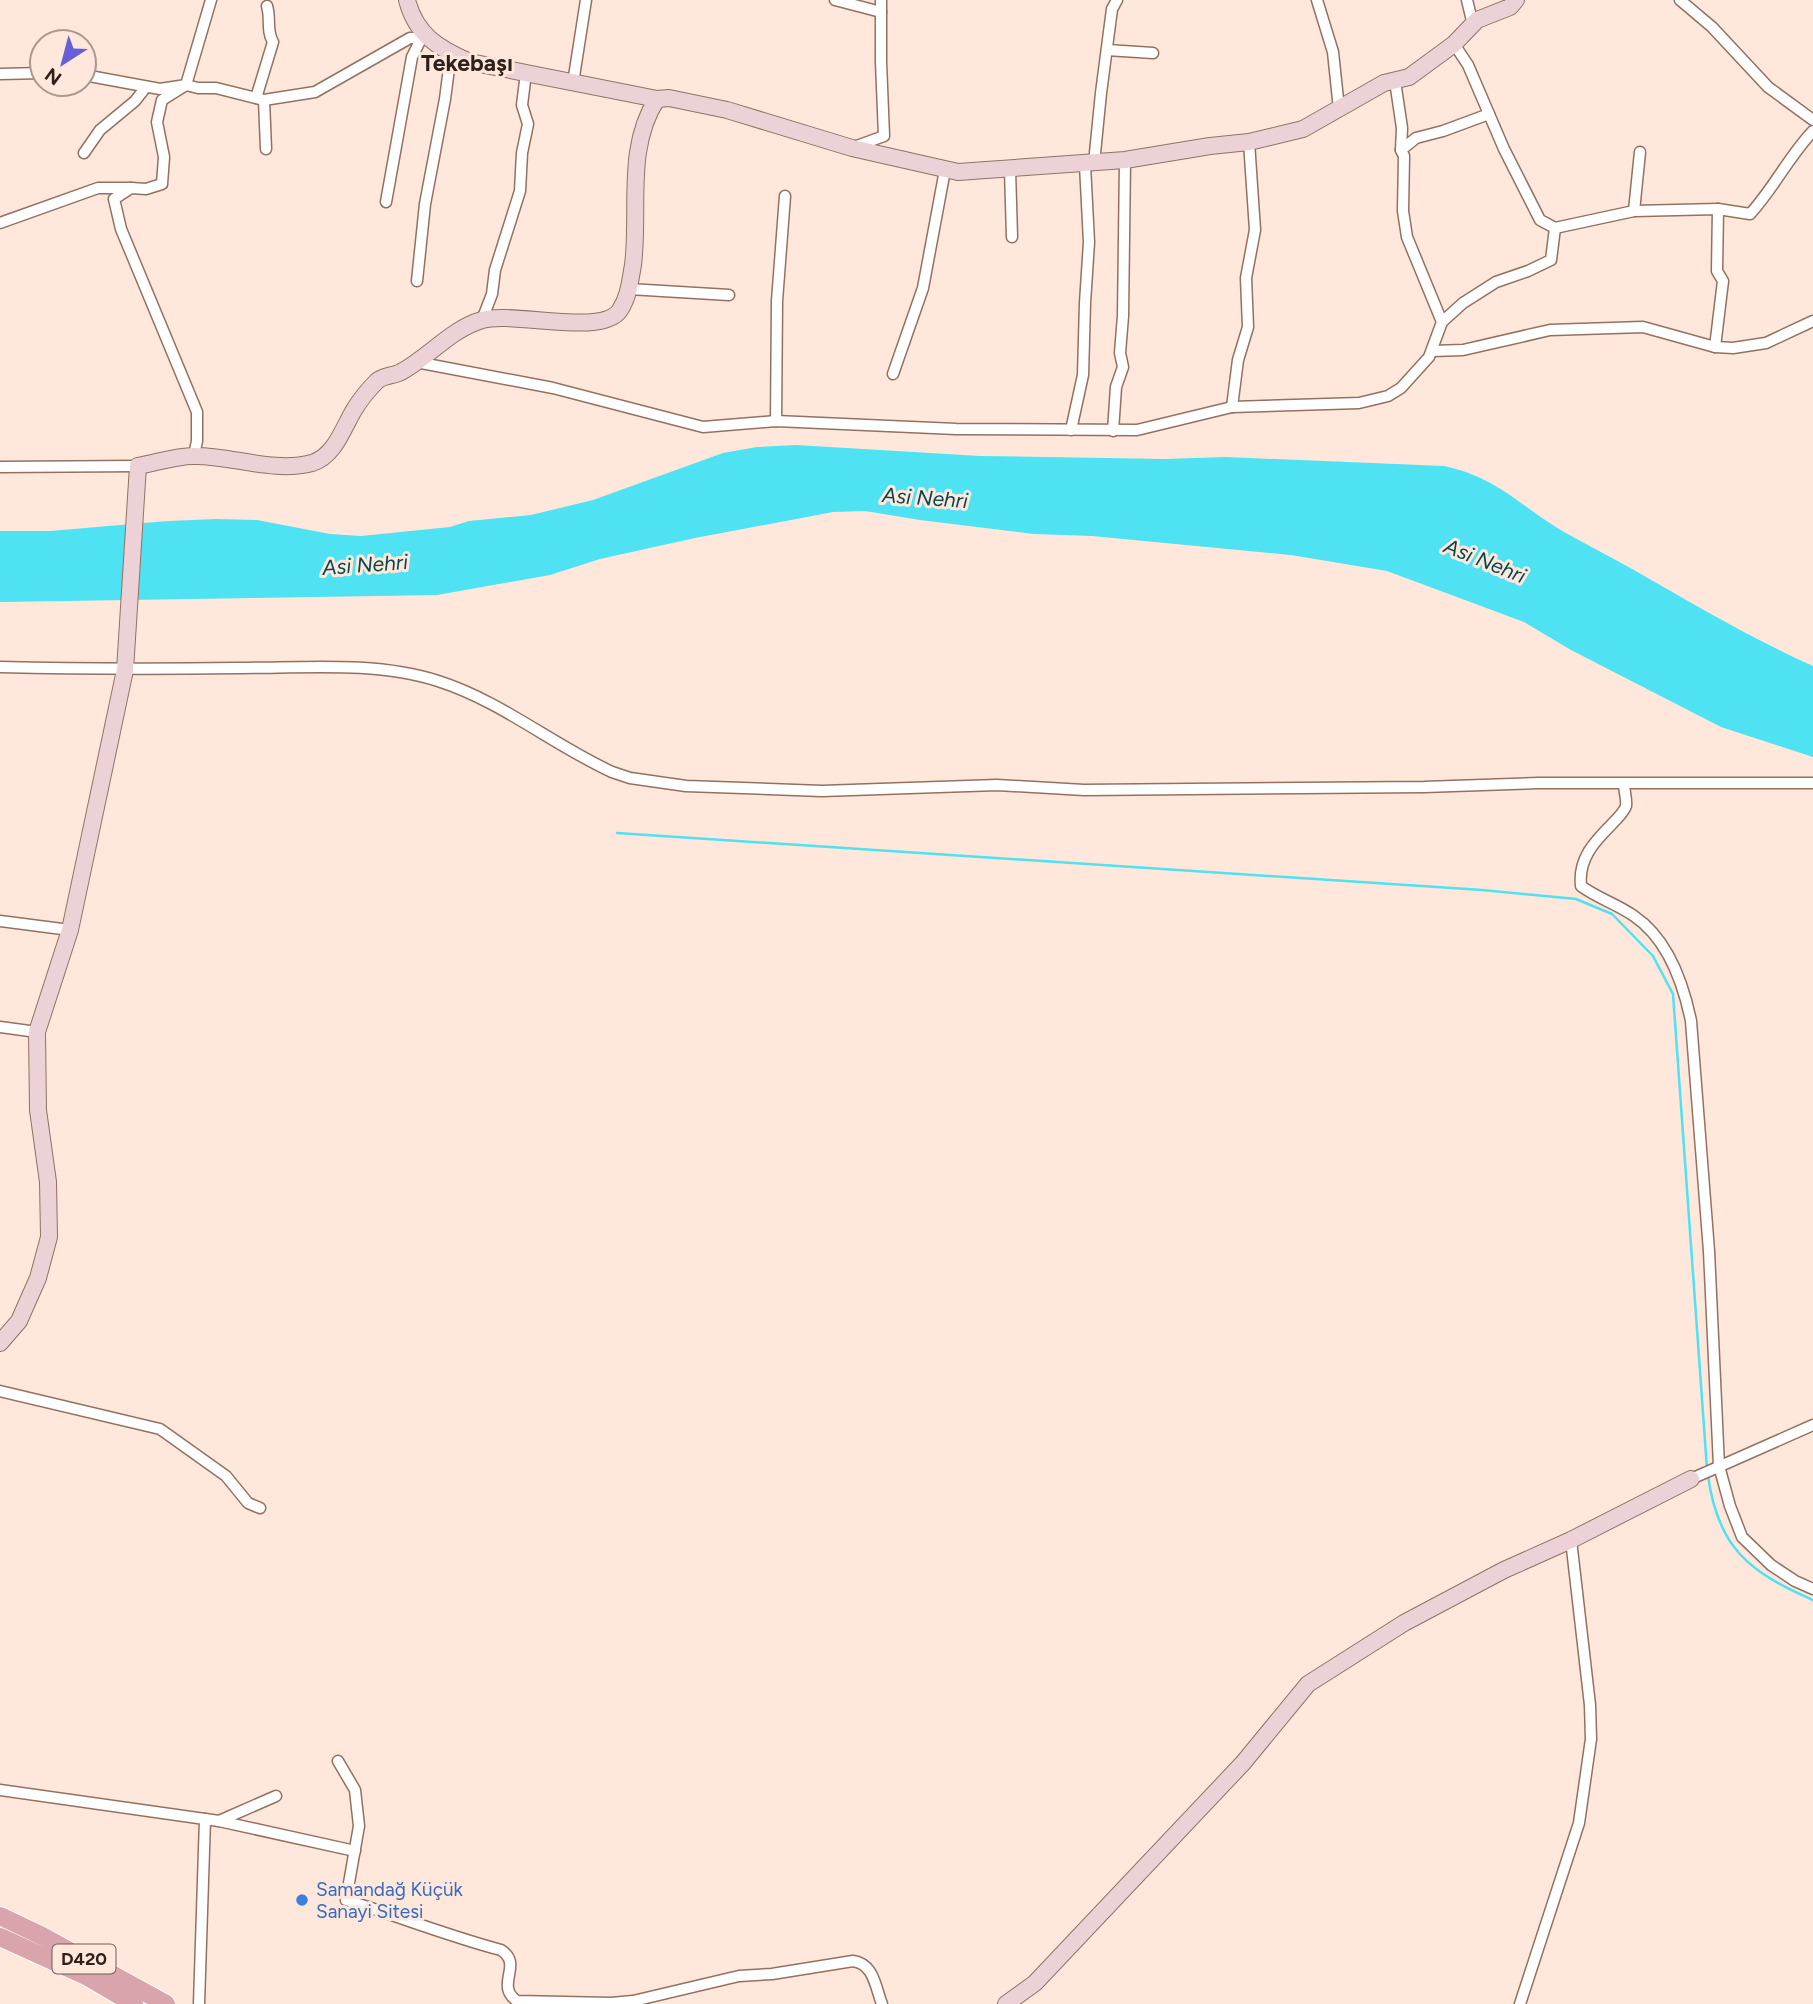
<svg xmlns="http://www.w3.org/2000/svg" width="1813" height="2004" font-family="Figtree,sans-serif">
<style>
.water{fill:#4ee2f2}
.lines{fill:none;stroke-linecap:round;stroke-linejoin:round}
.stream{stroke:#4ee2f2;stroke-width:2.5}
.street-casing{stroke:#937161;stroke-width:13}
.secondary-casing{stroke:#937161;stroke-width:18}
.primary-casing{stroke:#fff;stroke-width:20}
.street{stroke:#fff;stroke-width:10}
.secondary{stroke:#ecd2d6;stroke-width:16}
.primary{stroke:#daa4ad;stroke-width:18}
.shop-dot{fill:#3f7fe0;stroke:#ffe7dc;stroke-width:2.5}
.labels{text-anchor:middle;stroke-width:6;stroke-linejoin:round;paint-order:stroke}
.shield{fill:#ffe7dc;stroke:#6d5c54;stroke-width:2}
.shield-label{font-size:18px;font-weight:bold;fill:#2e201a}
.shop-label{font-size:19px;fill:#366cbe;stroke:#ffe7dc;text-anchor:start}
.water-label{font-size:21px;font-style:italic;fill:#04494f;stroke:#ffe7dc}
.quarter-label{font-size:23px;font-weight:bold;fill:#2e201a;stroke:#ffe7dc}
</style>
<rect width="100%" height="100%" fill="#ffe7dc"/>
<path class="water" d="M 796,445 L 980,456 L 1165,459 L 1226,457 L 1444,466 C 1497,477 1520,506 1564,532 C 1587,545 1611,557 1634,570 C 1693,604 1751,638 1813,666 L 1813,757 L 1721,727 L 1571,650 L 1524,622 L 1387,571 L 1291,555 L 1092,536 L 1034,534 L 920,520 L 865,511 L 833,512 L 695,538 L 600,559 L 550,575 L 437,595 L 0,602 L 0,531 L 50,531 L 168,521 L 217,519 L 257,520 L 330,534 L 361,536 L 450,527 L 469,521 L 531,515 L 593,500 L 723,453 L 757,447 Z"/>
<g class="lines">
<g class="stream">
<path d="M 617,833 L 1482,890 L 1576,899 L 1612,914 L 1653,956 L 1673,994 L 1707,1469"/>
<path d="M 1708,1476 C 1718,1548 1749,1572 1813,1600"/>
</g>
<g class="street-casing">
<g id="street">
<path d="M 835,0 L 881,12"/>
<path d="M 1317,0 L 1333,52 L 1339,109"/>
<path d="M 1467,0 L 1473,25"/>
<path d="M 1680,0 L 1712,27 L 1768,87 L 1813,120"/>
<path d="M 1454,44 L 1468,65 L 1504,149 L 1540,220 L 1555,228 L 1634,211 L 1718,209 L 1750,214 C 1774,188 1789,156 1813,131"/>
<path d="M 1107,50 L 1153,53"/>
<path d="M 0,74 L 42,73"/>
<path d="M 84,75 L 160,89 L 186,85 L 211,0"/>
<path d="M 1395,81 L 1402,128 L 1401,150"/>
<path d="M 573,83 L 586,0"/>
<path d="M 256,98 L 273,42 C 266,30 271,19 267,6"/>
<path d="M 264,100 L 266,149"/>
<path d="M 854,147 L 884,136 L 881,62 L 881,0"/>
<path d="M 84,153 L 100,130 L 135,101 L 146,87"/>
<path d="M 1094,163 L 1101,93 L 1112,9 L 1117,0"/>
<path d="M 1010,170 L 1012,237"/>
<path d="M 386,202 L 412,57 L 422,37"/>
<path d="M 1634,211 L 1640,152"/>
<path d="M 0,223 L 98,188 L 131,188"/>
<path d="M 417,281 L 425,204 L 445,99 L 451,53"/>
<path d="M 629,289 L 729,295"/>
<path d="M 482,320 L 492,294 L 495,270 L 520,191 L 522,153 L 528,124 L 522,105 L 526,73"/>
<path d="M 1442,322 L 1407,237 L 1403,211 L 1404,156 L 1401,150 L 1416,138 L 1443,131 L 1489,114"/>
<path d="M 1715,347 L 1723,281 L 1717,271 L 1718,209"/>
<path d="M 1432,351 L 1463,350 L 1550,330 L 1643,327 L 1715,347 L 1733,348 L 1766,343 L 1813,321"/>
<path d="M 416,362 L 553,388 L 703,427 L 776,421 L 956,429 L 1137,430 L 1232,407 L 1359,403 L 1388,396 L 1401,388 L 1429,357 L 1442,322 L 1463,303 L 1496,282 L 1528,271 L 1551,260 L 1555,228"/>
<path d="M 893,374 L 923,288 L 945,170"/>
<path d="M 1232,407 L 1238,360 L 1248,327 L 1246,278 L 1255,230 L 1249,142"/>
<path d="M 776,421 L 777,301 L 785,196"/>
<path d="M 1071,430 L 1083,375 L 1085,303 L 1089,242 L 1085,165"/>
<path d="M 1113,431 L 1116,387 L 1123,367 L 1120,353 L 1123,316 L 1125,160"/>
<path d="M 194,455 L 197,441 L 197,412 L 121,229 L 114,199 L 131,188 L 146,189 L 162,184 L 164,157 L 157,122 L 162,100 L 186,85 L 198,88 L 216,88 L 264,100 L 315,92 L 410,38 L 426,38"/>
<path d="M 0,467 L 138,466"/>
<path d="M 0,667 C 80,669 159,669 238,668 C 303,668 376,661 438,681 C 501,701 553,745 612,772 L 630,778 L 686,786 L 822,791 L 997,785 L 1084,790 L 1424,787 L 1538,783 L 1813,783"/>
<path d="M 1624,784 C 1624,790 1627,800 1626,806 C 1624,812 1617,819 1612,824 C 1594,842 1578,859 1581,886 C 1597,898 1617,904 1634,916 C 1668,939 1683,982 1691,1021 L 1709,1251 L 1719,1466 L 1730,1506 L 1742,1537 L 1771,1565 L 1795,1581 L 1813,1589"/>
<path d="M 0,921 L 70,930"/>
<path d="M 0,1027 L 37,1032"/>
<path d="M 0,1391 L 160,1429 L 226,1476 L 248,1503 L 260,1508"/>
<path d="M 1691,1479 L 1813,1425"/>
<path d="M 338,1761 L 355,1790 L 359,1826 L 346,1900 C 398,1916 448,1936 501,1950 C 524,1965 494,1985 517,2001 L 611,2003 L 633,2001 L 739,1976 L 772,1974 L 853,1961 C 874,1964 875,1986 882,2004"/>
<path d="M 0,1790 L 219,1821 L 276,1796"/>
<path d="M 219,1821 L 355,1851"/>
<path d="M 199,2004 L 205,1819"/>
<path d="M 1520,2004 L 1579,1823 L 1591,1739 L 1590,1705 L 1571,1540"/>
</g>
</g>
<g class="secondary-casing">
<g id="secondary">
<path d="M 407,0 C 416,35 438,48 470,62 L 657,99 L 669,98 L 727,110 L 852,148 L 958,172 L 1125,160 L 1210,146 L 1249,142 L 1303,129 L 1384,83 L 1409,77 L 1454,44 L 1477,20 L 1510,7 L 1516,0"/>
<path d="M 0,1343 L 19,1321 L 38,1278 L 49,1237 L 48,1182 L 38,1110 L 37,1032 L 70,930 L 125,670 L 138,466 C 156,463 178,455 196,456 C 233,456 274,473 312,463 C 335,456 343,428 354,410 C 360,400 368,390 377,381 C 384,375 394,376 401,372 C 429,357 451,329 482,320 C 514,311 603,337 620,310 C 629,296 630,281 633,265 C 640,210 625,148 657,99"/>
<path d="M 1006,2004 L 1035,1983 L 1243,1763 L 1308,1684 L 1404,1623 L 1504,1570 L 1571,1540 L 1691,1479"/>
</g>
</g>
<g class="primary-casing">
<g id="primary">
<path d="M 0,1916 L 42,1936 L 166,2004"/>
<path d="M 0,1937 L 86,1976 L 134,2004"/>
</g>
</g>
<use href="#street" class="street"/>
<use href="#secondary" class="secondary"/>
<use href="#primary" class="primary"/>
</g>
<circle class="shop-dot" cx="302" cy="1900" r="7"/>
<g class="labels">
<rect class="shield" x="52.5" y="1944.5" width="63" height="29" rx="5"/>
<g class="shield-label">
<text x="84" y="1965">D420</text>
</g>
<g class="shop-label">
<text x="316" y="1896">Samandağ Küçük<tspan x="316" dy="22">Sanayi Sitesi</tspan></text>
</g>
<g class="water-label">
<text transform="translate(925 498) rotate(4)" y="7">Asi Nehri</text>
<text transform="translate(1485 561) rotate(22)" y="7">Asi Nehri</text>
<text transform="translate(365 565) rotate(-4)" y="7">Asi Nehri</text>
</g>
<g class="quarter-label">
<text x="467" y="71">Tekebaşı</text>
</g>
</g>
<g transform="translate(63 63) rotate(216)"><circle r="33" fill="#ffe7dc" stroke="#ab978e" stroke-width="2"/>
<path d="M0-5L12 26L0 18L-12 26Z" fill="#655fd8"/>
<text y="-10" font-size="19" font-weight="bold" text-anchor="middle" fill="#2e201a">N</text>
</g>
</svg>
